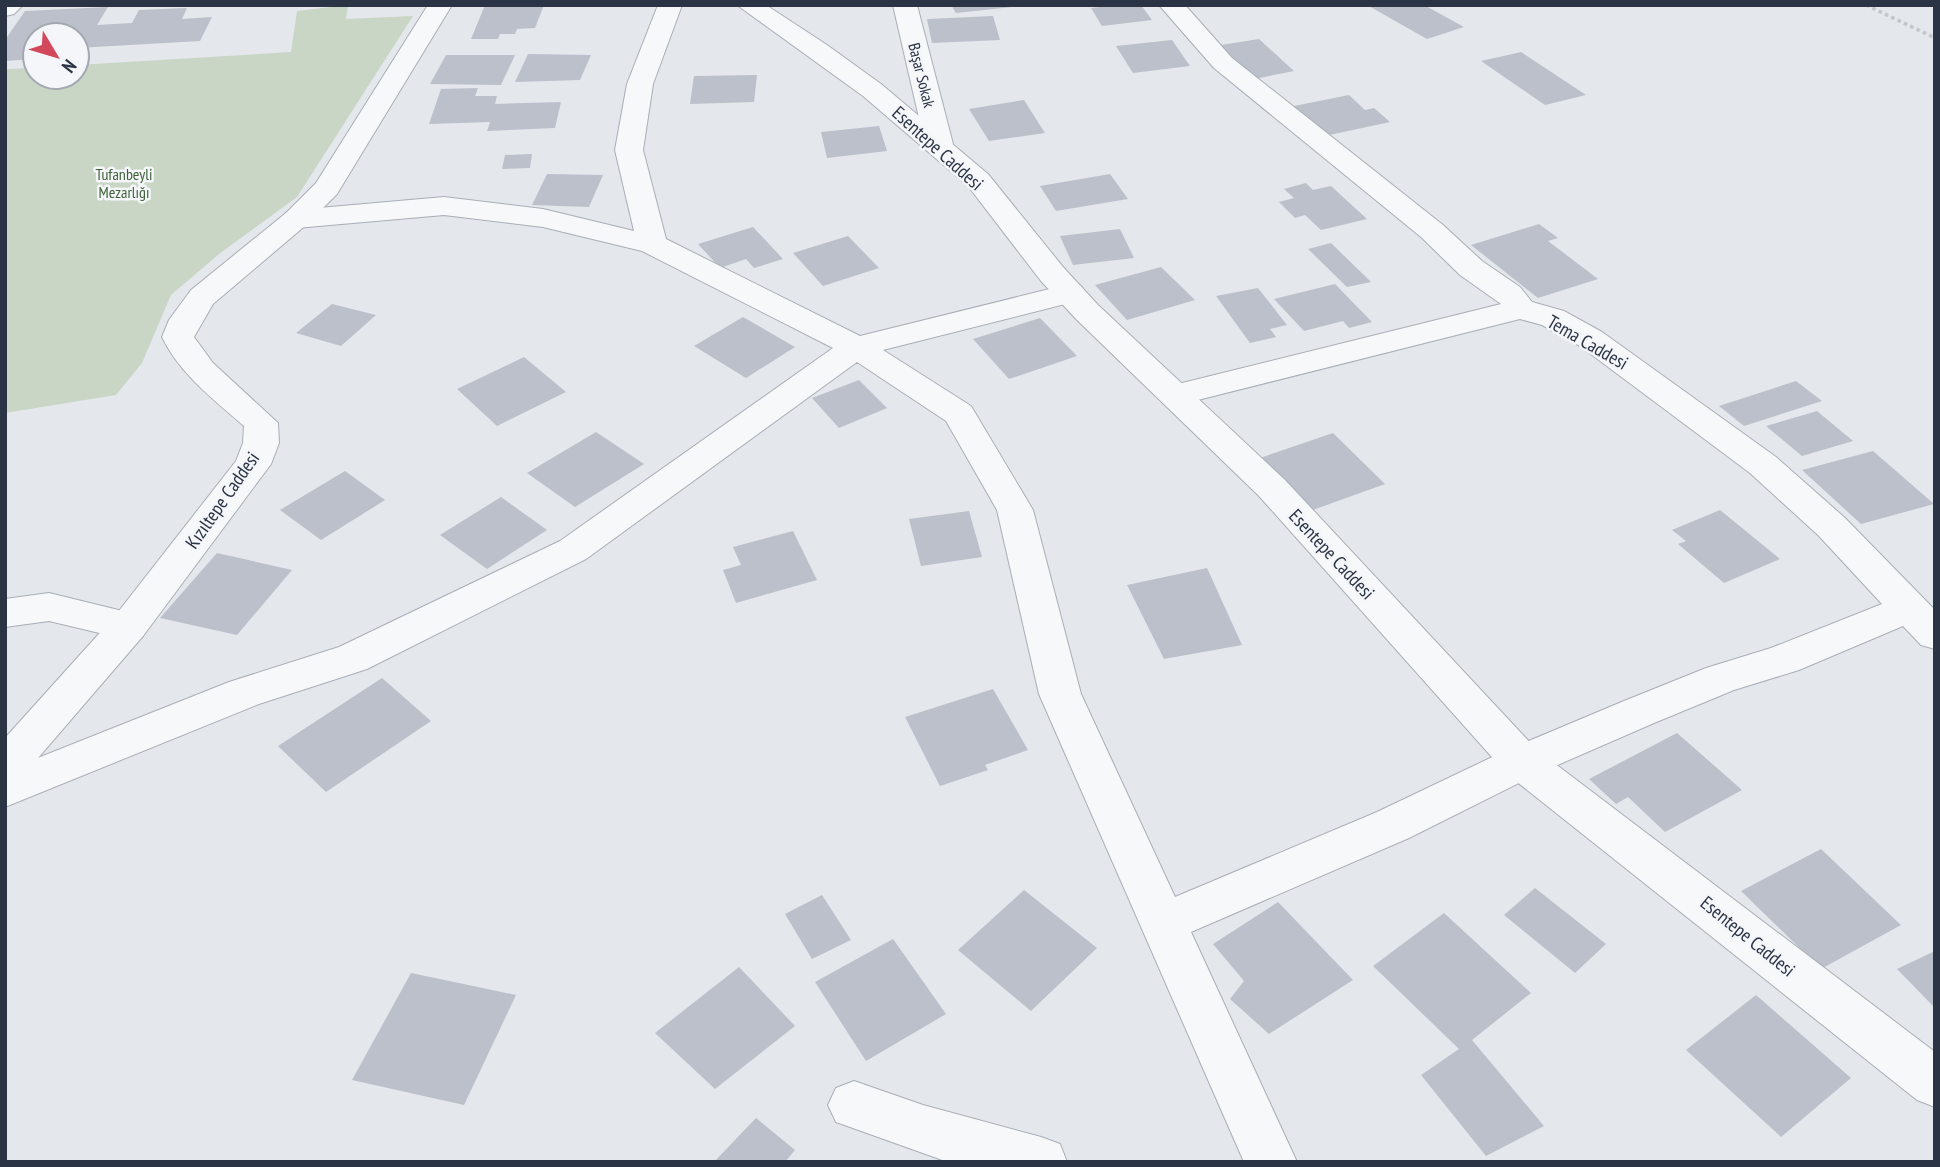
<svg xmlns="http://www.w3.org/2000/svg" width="1940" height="1167" font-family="'PT Sans Narrow',sans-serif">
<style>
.green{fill:#c9d6c5}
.building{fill:#bbc0ca}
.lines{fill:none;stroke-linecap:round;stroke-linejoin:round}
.minor-casing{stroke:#a9aeb7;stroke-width:2}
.tertiary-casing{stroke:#a9aeb7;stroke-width:2}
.path{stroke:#c2c5cb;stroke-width:3.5;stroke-dasharray:3.5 3.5;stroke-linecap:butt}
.minor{fill:#f7f8fa;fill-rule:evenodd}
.tertiary{fill:#f7f8fa;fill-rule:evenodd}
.labels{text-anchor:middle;stroke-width:5;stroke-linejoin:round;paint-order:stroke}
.far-street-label{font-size:16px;fill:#2b3445;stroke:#f4f6f9}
.far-park-label{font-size:16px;fill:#3f6138;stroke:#f4f6f9}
.street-label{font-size:19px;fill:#2b3445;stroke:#f4f6f9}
</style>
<rect width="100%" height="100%" fill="#e4e7ec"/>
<path class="green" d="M 348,5 L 346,19 L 413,16 L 297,197 L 219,254 L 171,295 L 142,363 L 116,395 L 5,413 L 5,69 L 35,68 L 35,77 L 77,77 L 77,65 L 291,52 L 297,11 Z"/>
<g class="building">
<path d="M 485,5 L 544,5 L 535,28 L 517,29 L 515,34 L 500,34 L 498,39 L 471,39 Z"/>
<path d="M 951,5 L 1012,5 L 1012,7 L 956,13 Z"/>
<path d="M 1099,5 L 1141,5 L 1152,20 L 1102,26 L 1091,8 L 1100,7 Z"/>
<path d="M 1367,5 L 1424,5 L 1464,27 L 1427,39 Z"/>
<path d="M 108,7 L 97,25 L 132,23 L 139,10 L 187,8 L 182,19 L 212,17 L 200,41 L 77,48 L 77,35 L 35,35 L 35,59 L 5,61 L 5,40 L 25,11 Z"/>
<path d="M 993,16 L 1000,40 L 932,43 L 927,19 Z"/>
<path d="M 1259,39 L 1294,71 L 1249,80 L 1215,46 Z"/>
<path d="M 1172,40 L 1190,66 L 1133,73 L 1116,46 Z"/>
<path d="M 1521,52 L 1586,95 L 1545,105 L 1481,61 Z"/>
<path d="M 528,54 L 591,55 L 580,80 L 515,82 Z"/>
<path d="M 446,55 L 515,55 L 501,85 L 430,84 Z"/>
<path d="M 757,75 L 754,102 L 690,104 L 694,76 Z"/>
<path d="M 478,88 L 475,96 L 497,96 L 495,104 L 561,102 L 555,128 L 487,131 L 490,122 L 429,124 L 441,89 Z"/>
<path d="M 1349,95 L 1365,110 L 1374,108 L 1390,122 L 1320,137 L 1284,108 Z"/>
<path d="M 1024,100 L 1045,133 L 989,141 L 969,109 Z"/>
<path d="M 879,126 L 887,151 L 827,158 L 821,132 Z"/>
<path d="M 532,154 L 530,168 L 502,169 L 505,155 Z"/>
<path d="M 547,174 L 603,175 L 589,207 L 532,205 Z"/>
<path d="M 1110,174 L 1128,199 L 1056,211 L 1040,186 Z"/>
<path d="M 1306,183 L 1313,190 L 1331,186 L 1367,219 L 1321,230 L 1305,215 L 1295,218 L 1279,202 L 1294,198 L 1284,189 Z"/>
<path d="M 1539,224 L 1558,238 L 1548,241 L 1598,279 L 1538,298 L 1471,245 Z"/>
<path d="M 753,227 L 783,259 L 754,268 L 746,259 L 720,268 L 698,244 Z"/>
<path d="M 1120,229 L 1134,258 L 1073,265 L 1060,236 Z"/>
<path d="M 848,236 L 879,268 L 823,286 L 793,253 Z"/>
<path d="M 1331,243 L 1371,282 L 1347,287 L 1308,249 Z"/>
<path d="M 1161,267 L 1195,300 L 1127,320 L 1095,285 Z"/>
<path d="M 1335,284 L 1372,322 L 1349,328 L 1343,321 L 1304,331 L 1274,299 Z"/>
<path d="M 1258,288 L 1287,325 L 1270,329 L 1276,337 L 1250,343 L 1216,296 Z"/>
<path d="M 332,304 L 376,315 L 341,346 L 296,333 Z"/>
<path d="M 743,317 L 795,347 L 746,378 L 694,346 Z"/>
<path d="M 1040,318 L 1077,356 L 1009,379 L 973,339 Z"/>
<path d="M 524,357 L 566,392 L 497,426 L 457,389 Z"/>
<path d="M 859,380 L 887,408 L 839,428 L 812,398 Z"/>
<path d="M 1796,381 L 1822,401 L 1744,426 L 1719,406 Z"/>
<path d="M 1817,411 L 1853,441 L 1802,456 L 1766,426 Z"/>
<path d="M 596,432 L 644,464 L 575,507 L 527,473 Z"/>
<path d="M 1333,433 L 1385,484 L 1310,511 L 1260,458 Z"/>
<path d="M 1873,451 L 1934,504 L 1861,524 L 1802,470 Z"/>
<path d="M 345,471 L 385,500 L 321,540 L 280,510 Z"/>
<path d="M 501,497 L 547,530 L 487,569 L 440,535 Z"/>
<path d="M 1720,510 L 1769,550 L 1780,559 L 1724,583 L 1678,544 L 1686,541 L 1672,530 Z"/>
<path d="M 969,511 L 982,557 L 921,566 L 909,519 Z"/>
<path d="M 793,531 L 817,580 L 736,603 L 723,570 L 741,565 L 733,547 Z"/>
<path d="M 217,553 L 292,570 L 237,635 L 160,618 Z"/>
<path d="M 1207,568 L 1242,645 L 1164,659 L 1127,585 Z"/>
<path d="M 382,678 L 431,721 L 326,792 L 278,746 Z"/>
<path d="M 993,689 L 1028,750 L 985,765 L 988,770 L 940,786 L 905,717 Z"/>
<path d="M 1677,733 L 1742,790 L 1665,832 L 1628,797 L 1616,804 L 1589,779 Z"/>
<path d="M 1821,849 L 1901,925 L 1821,969 L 1741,891 Z"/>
<path d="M 1535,888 L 1606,944 L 1575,973 L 1504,915 Z"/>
<path d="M 1024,890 L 1097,948 L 1031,1011 L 958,950 Z"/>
<path d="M 822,895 L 851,940 L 812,959 L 785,914 Z"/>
<path d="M 1278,902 L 1353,980 L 1269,1034 L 1230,999 L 1244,981 L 1213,944 Z"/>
<path d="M 1444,913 L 1531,993 L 1472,1040 L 1544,1126 L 1486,1156 L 1421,1075 L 1459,1049 L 1373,966 Z"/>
<path d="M 893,939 L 946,1014 L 866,1061 L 815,982 Z"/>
<path d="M 1935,951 L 1935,1008 L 1897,969 Z"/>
<path d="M 739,967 L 795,1026 L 715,1089 L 655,1033 Z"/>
<path d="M 411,973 L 516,995 L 464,1105 L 352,1080 Z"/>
<path d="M 1756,995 L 1851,1078 L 1781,1137 L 1686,1050 Z"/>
<path d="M 756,1118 L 795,1150 L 785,1162 L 714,1162 Z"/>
</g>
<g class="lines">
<g class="minor-casing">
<g id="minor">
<path d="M 5,5 L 23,5 L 14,14 L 5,16 Z"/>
<path d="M 658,5 L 682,5 L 653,84 L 643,150 L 666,239 L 860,336 L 1070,284 L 1081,286 L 1086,293 L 1081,300 L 883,350 L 971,406 L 1033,510 L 1081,694 L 1175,897 L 1377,812 L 1507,750 L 1624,701 L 1706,668 L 1771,648 L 1882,604 L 1819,536 L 1750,473 L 1580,346 L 1542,325 L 1520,319 L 1174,406 L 1162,402 L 1157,395 L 1162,388 L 1501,304 L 1460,275 L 1421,237 L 1214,68 L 1159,5 L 1185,5 L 1232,58 L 1443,225 L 1482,261 L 1520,287 L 1532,302 L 1564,311 L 1602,332 L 1776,457 L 1845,518 L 1935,610 L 1935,649 L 1921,645 L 1903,626 L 1799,670 L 1734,690 L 1654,723 L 1537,774 L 1409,838 L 1191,932 L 1297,1162 L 1244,1162 L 1039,694 L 997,510 L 946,421 L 857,362 L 586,559 L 367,669 L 259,704 L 5,807 L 5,771 L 229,682 L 339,647 L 560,541 L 833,348 L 642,251 L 543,227 L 444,215 L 296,228 L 286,225 L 281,219 L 286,213 L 296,210 L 444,197 L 543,209 L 634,231 L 615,150 L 627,84 Z"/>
<path d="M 893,5 L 917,5 L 953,144 L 949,150 L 929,150 L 925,144 Z"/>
<path d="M 49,593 L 143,616 L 149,626 L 143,636 L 129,640 L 49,621 L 5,627 L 5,599 Z"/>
<path d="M 854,1081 L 923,1105 L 1041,1137 L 1060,1144 L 1067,1162 L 948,1162 L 836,1122 L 828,1105 L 836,1088 Z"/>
</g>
</g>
<g class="tertiary-casing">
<g id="tertiary">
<path d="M 428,5 L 452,5 L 337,194 L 306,225 L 213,304 L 194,337 L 213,363 L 278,423 L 279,443 L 271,464 L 143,636 L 20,779 L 5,784 L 5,738 L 115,616 L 236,461 L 243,443 L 244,426 C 213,399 180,374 162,337 L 169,320 L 191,290 L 286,213 L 316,183 Z"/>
<path d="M 737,5 L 766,5 L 827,45 L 881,84 L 988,174 L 1063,267 L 1098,305 L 1285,480 L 1537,750 L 1935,1052 L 1935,1107 L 1917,1100 L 1507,774 L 1259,496 L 1076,319 L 1041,281 L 968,186 L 863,96 Z"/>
</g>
</g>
<path class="path" d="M 1866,5 L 1935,38"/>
<use href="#minor" class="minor"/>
<use href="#tertiary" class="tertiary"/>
</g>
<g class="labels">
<g class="far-street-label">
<text transform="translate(922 75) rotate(76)" y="6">Başar Sokak</text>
</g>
<g class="far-park-label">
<text x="124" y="180">Tufanbeyli<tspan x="124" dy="18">Mezarlığı</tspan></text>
</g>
<g class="street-label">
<text transform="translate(938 148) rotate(42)" y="7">Esentepe Caddesi</text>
<text transform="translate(1588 342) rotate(30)" y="7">Tema Caddesi</text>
<text transform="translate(222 500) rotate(-55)" y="7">Kızıltepe Caddesi</text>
<text transform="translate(1332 554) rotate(47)" y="7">Esentepe Caddesi</text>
<text transform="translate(1748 936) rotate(39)" y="7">Esentepe Caddesi</text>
</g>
</g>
<rect width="1940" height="1167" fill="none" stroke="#2b3445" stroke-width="14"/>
<g transform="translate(56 56) rotate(128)"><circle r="33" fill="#f4f6f9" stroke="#a4a8b1" stroke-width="2"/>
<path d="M0-5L12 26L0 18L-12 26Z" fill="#d1495b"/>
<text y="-10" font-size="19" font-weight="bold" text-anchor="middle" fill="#2b3445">N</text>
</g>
</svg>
